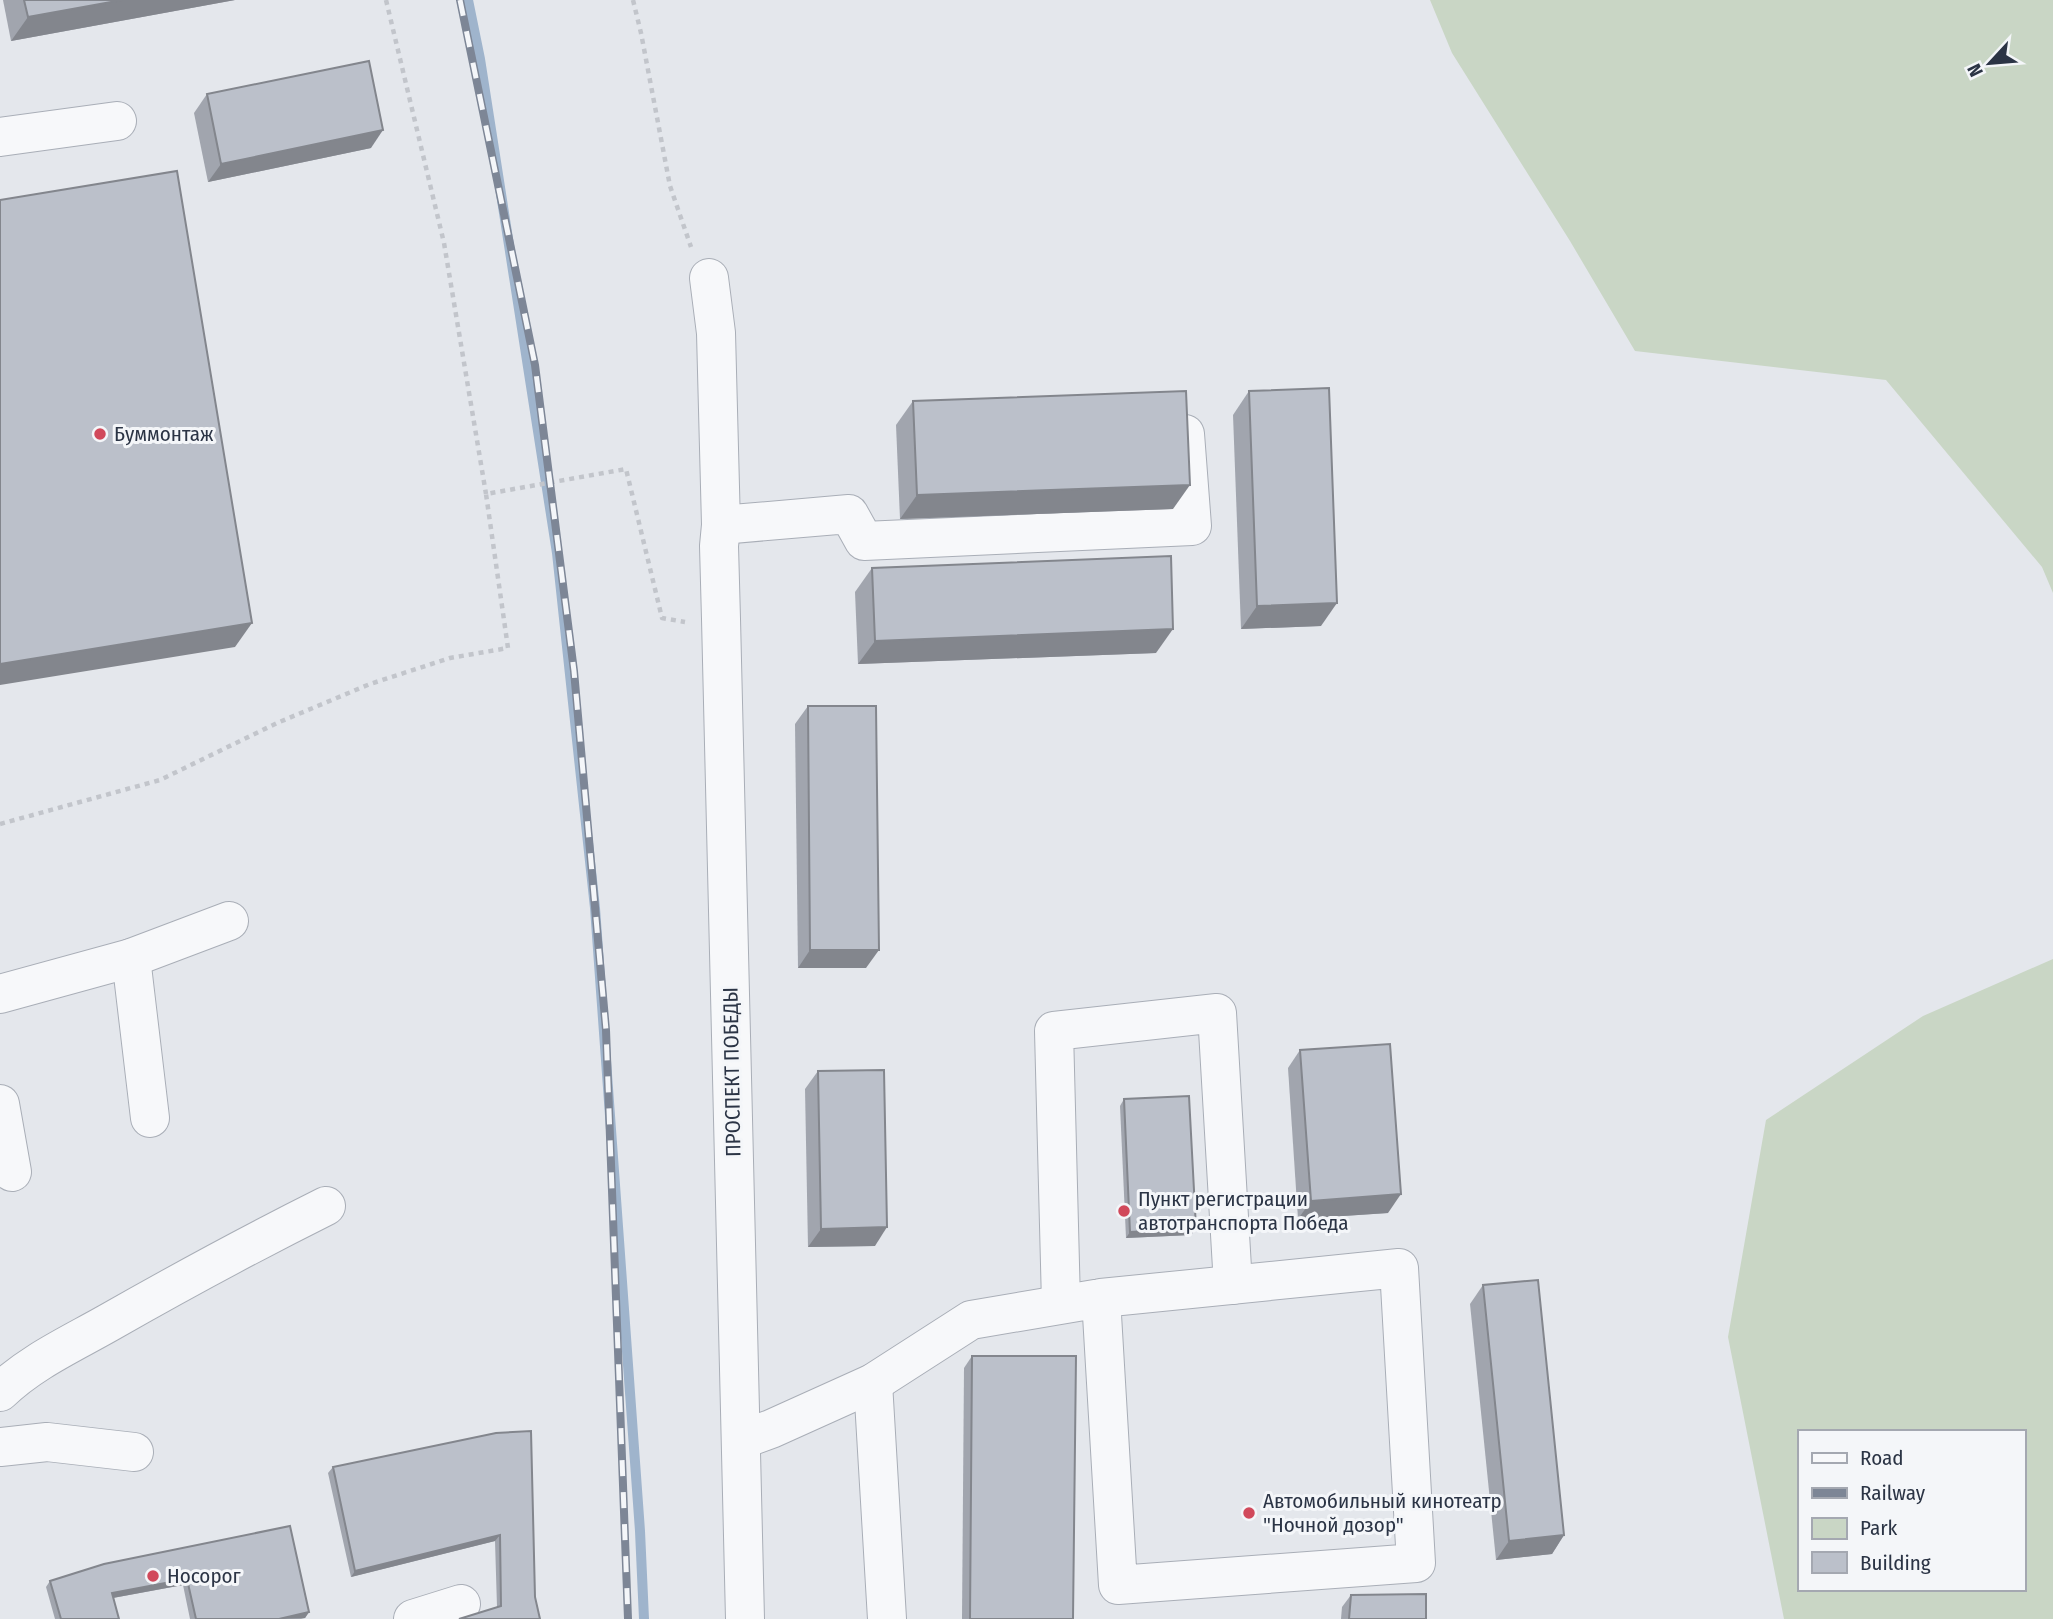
<svg xmlns="http://www.w3.org/2000/svg" width="2053" height="1619" font-family="'Fira Sans Condensed',sans-serif">
<style>
.green{fill:#c9d6c5;fill-rule:evenodd}
.lines{fill:none;stroke-linecap:round;stroke-linejoin:round}
.stream{stroke:#9fb4cc;stroke-width:10}
.minor-casing{stroke:#a9aeb7;stroke-width:40}
.path{stroke:#c2c5cb;stroke-width:4.5;stroke-dasharray:5 5;stroke-linecap:butt}
.minor{stroke:#f7f8fa;stroke-width:38}
.rail-casing{stroke:#7d8696;stroke-width:8}
.rail{stroke:#f4f6f9;stroke-width:5;stroke-dasharray:16;stroke-linecap:butt}
.wall{fill:#a1a5ae}
.shaded-wall{fill:#83868d}
.building{fill:#bbc0ca;stroke:#83868d;stroke-width:2}
.poi-dot{fill:#d1495b;stroke:#f4f6f9;stroke-width:2.5}
.labels{text-anchor:middle;stroke-width:6;stroke-linejoin:round;paint-order:stroke}
.poi-label{font-size:21px;fill:#2b3445;stroke:#f4f6f9;text-anchor:start}
.street-label{font-size:21px;fill:#2b3445;stroke:#f4f6f9}
</style>
<rect width="100%" height="100%" fill="#e4e7ec"/>
<g class="green">
<path d="M 1430,0 L 2053,0 L 2053,593 L 2042,567 L 1886,380 L 1635,351 L 1570,241 L 1452,53 Z"/>
<path d="M 2053,959 L 2053,1619 L 1784,1619 L 1728,1337 L 1766,1120 L 1923,1016 ZM 1799,1432 L 2023,1432 L 2023,1589 L 1799,1589 Z"/>
</g>
<g class="lines">
<path class="stream" d="M 468,0 L 480,59 L 557,553 L 595,908 L 640,1531 L 644,1619"/>
<g class="minor-casing">
<g id="minor">
<path d="M 0,137 L 117,121"/>
<path d="M 709,278 L 716,333 L 721,525 L 719,546 L 721,619 L 745,1619"/>
<path d="M 721,525 L 849,514 L 864,541 L 1192,526 L 1185,434"/>
<path d="M 131,958 L 150,1118"/>
<path d="M 0,994 L 131,958 L 229,921"/>
<path d="M 0,1104 L 12,1172"/>
<path d="M 1061,1303 L 1054,1031 L 1217,1013 L 1233,1285"/>
<path d="M 873,1383 L 887,1619"/>
<path d="M 0,1392 C 31,1362 71,1344 108,1323 C 180,1282 252,1243 326,1206"/>
<path d="M 741,1440 L 771,1429 L 873,1383 L 971,1320 L 1101,1298 L 1399,1268 L 1416,1563 L 1118,1585 L 1101,1298"/>
<path d="M 0,1447 L 47,1442 L 134,1452"/>
<path d="M 413,1619 L 461,1604"/>
</g>
</g>
<g class="path">
<path d="M 386,0 L 444,243 L 486,494"/>
<path d="M 633,0 L 641,33 L 670,186 L 691,247"/>
<path d="M 0,824 L 160,780 L 277,723 L 370,684 L 450,658 L 508,648 L 486,494 L 626,469 L 662,618 L 685,622"/>
</g>
<use href="#minor" class="minor"/>
<g class="rail-casing">
<path id="rail" d="M 460,0 L 535,365 L 574,671 L 606,1030 L 628,1619"/>
</g>
<use href="#rail" class="rail"/>
</g>
<g class="wall">
<path d="M 3,0 L 235,0 L 11,41 Z"/>
<path d="M 207,94 L 371,148 L 208,182 L 194,113 Z"/>
<path d="M 1249,391 L 1321,626 L 1241,629 L 1233,415 Z"/>
<path d="M 913,401 L 1173,509 L 900,519 L 896,425 Z"/>
<path d="M 872,568 L 1156,653 L 858,664 L 855,592 Z"/>
<path d="M 808,706 L 866,968 L 798,968 L 795,724 Z"/>
<path d="M 1300,1050 L 1388,1213 L 1298,1219 L 1288,1068 Z"/>
<path d="M 818,1071 L 875,1246 L 808,1247 L 805,1089 Z"/>
<path d="M 1124,1099 L 1196,1228 L 1191,1235 L 1126,1238 L 1120,1106 Z"/>
<path d="M 1483,1285 L 1564,1535 L 1552,1554 L 1496,1560 L 1470,1304 Z"/>
<path d="M 972,1356 L 1073,1619 L 962,1619 L 964,1368 Z"/>
<path d="M 496,1433 L 535,1597 L 497,1607 L 495,1541 L 351,1577 L 328,1473 L 333,1467 Z"/>
<path d="M 290,1526 L 309,1612 L 305,1618 L 301,1619 L 190,1619 L 183,1585 L 113,1598 L 119,1619 L 55,1619 L 46,1587 L 50,1581 Z"/>
<path d="M 1351,1595 L 1426,1619 L 1341,1619 L 1342,1607 Z"/>
</g>
<g class="shaded-wall">
<path d="M 122,0 L 235,0 L 11,41 L 28,17 Z"/>
<path d="M 383,130 L 371,148 L 208,182 L 221,164 Z"/>
<path d="M 1190,485 L 1173,509 L 900,519 L 917,495 Z"/>
<path d="M 1337,603 L 1321,626 L 1241,629 L 1257,606 Z"/>
<path d="M 252,623 L 235,647 L 0,685 L 0,664 Z"/>
<path d="M 1173,629 L 1156,653 L 858,664 L 875,641 Z"/>
<path d="M 810,950 L 879,950 L 866,968 L 798,968 Z"/>
<path d="M 1401,1194 L 1388,1213 L 1298,1219 L 1311,1201 Z"/>
<path d="M 887,1227 L 875,1246 L 808,1247 L 821,1229 Z"/>
<path d="M 1196,1228 L 1191,1235 L 1126,1238 L 1130,1232 Z"/>
<path d="M 500,1535 L 495,1541 L 351,1577 L 355,1571 Z"/>
<path d="M 1564,1535 L 1552,1554 L 1496,1560 L 1509,1541 Z"/>
<path d="M 187,1579 L 183,1585 L 107,1599 L 112,1593 Z"/>
<path d="M 309,1612 L 305,1618 L 279,1619 Z"/>
</g>
<g class="building">
<path d="M 24,0 L 122,0 L 28,17 Z"/>
<path d="M 369,61 L 383,130 L 221,164 L 207,94 Z"/>
<path d="M 177,171 L 252,623 L 0,664 L 0,200 Z"/>
<path d="M 1329,388 L 1337,603 L 1257,606 L 1249,391 Z"/>
<path d="M 1186,391 L 1190,485 L 917,495 L 913,401 Z"/>
<path d="M 1171,556 L 1173,629 L 875,641 L 872,568 Z"/>
<path d="M 808,706 L 876,706 L 879,950 L 810,950 Z"/>
<path d="M 1390,1044 L 1401,1194 L 1311,1201 L 1300,1050 Z"/>
<path d="M 884,1070 L 887,1227 L 821,1229 L 818,1071 Z"/>
<path d="M 1189,1096 L 1196,1228 L 1130,1232 L 1124,1099 Z"/>
<path d="M 1538,1280 L 1564,1535 L 1509,1541 L 1483,1285 Z"/>
<path d="M 972,1356 L 1076,1356 L 1073,1619 L 970,1619 Z"/>
<path d="M 531,1431 L 535,1597 L 540,1619 L 459,1619 L 501,1606 L 500,1535 L 355,1571 L 333,1467 L 496,1433 Z"/>
<path d="M 290,1526 L 309,1612 L 279,1619 L 196,1619 L 187,1579 L 112,1593 L 119,1619 L 61,1619 L 50,1581 L 104,1564 Z"/>
<path d="M 1426,1594 L 1426,1619 L 1349,1619 L 1351,1595 Z"/>
</g>
<g class="poi-dot">
<circle cx="100" cy="434" r="7"/>
<circle cx="1124" cy="1211" r="7"/>
<circle cx="1249" cy="1513" r="7"/>
<circle cx="153" cy="1576" r="7"/>
</g>
<g class="labels">
<g class="poi-label">
<text x="114" y="441">Буммонтаж</text>
<text x="1138" y="1206">Пункт регистрации<tspan x="1138" dy="24">автотранспорта Победа</tspan></text>
<text x="1263" y="1508">Автомобильный кинотеатр<tspan x="1263" dy="24">"Ночной дозор"</tspan></text>
<text x="167" y="1583">Носорог</text>
</g>
<g class="street-label">
<text transform="translate(732 1072) rotate(-91)" y="7">ПРОСПЕКТ ПОБЕДЫ</text>
</g>
</g>
<rect x="1798" y="1430" width="228" height="161" fill="#f4f6f9" stroke="#a4a8b1" stroke-width="2"/>
<rect x="1812" y="1453" width="35" height="10" fill="#f7f8fa" stroke="#a4a8b1" stroke-width="2"/>
<text x="1860" y="1465" font-size="21" fill="#2b3445">Road</text>
<rect x="1812" y="1488" width="35" height="10" fill="#7d8696" stroke="#a4a8b1" stroke-width="2"/>
<text x="1860" y="1500" font-size="21" fill="#2b3445">Railway</text>
<rect x="1812" y="1518" width="35" height="21" fill="#c9d6c5" stroke="#a4a8b1" stroke-width="2"/>
<text x="1860" y="1535" font-size="21" fill="#2b3445">Park</text>
<rect x="1812" y="1552" width="35" height="21" fill="#bbc0ca" stroke="#a4a8b1" stroke-width="2"/>
<text x="1860" y="1570" font-size="21" fill="#2b3445">Building</text>
<g transform="translate(1990 63) rotate(244)" stroke="#f4f6f9" stroke-width="5" paint-order="stroke">
<path d="M0-5L12 26L0 18L-12 26Z" fill="#2b3445"/>
<text y="-10" font-size="19" font-weight="bold" text-anchor="middle" fill="#2b3445">N</text>
</g>
</svg>
